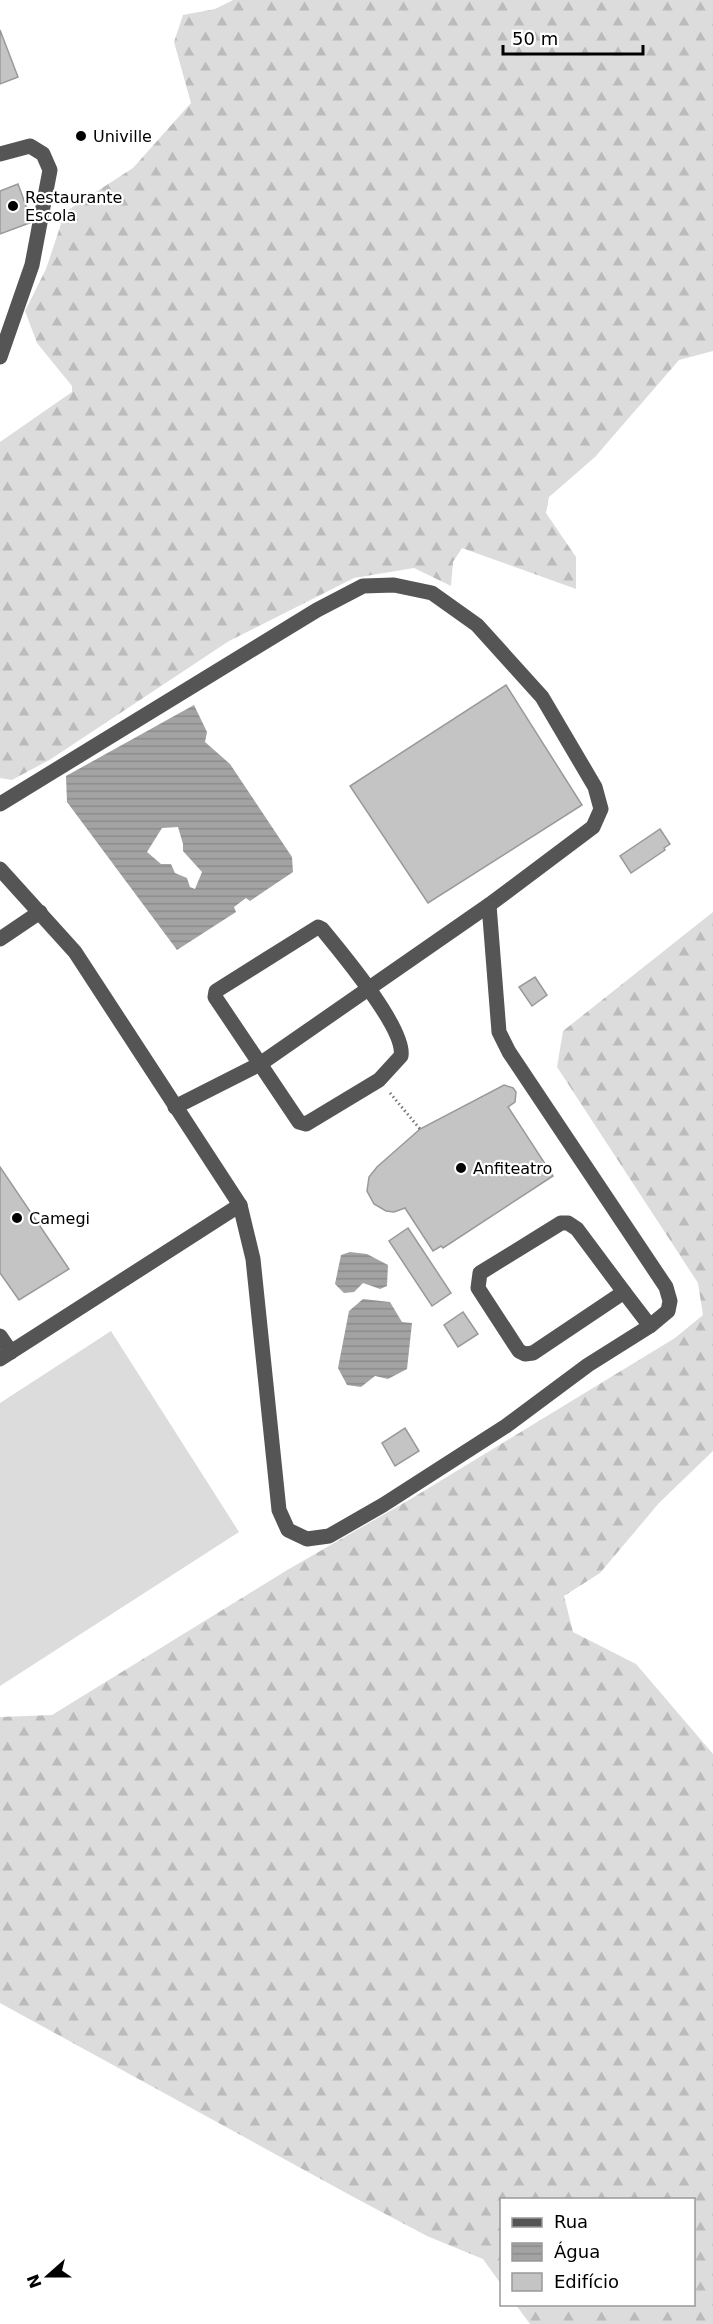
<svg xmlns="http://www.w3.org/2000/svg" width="713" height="2324" font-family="'DejaVu Sans',sans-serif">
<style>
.forest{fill:url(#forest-firs)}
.garden{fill:#dcdcdc}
.water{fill:url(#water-rules);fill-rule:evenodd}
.building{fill:#c4c4c4;stroke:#999;stroke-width:1.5}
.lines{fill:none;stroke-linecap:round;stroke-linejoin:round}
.path{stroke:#777;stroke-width:3;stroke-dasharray:1.5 3;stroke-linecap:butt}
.minor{stroke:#555;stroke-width:15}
.poi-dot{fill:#000;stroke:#fff;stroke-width:2}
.labels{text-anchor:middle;stroke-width:4.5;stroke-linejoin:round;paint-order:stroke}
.poi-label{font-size:16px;fill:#000;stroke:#fff;text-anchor:start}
</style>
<defs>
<pattern id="forest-firs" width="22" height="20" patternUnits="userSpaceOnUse" patternTransform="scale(1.5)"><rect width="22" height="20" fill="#dcdcdc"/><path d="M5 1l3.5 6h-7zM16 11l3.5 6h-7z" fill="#bbb"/></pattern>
<pattern id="water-rules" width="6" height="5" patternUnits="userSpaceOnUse" patternTransform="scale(1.5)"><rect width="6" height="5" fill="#a3a3a3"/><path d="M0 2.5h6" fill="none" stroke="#8b8b8b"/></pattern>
</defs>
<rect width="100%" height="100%" fill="#fff"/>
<g class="forest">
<path d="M 233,0 L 713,0 L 713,351 L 679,360 L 595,457 L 549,497 L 546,513 L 576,557 L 576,589 L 462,548 L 453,562 L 451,586 L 414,568 L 354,578 L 229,641 L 51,759 L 12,780 L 0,778 L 0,442 L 72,392 L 72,386 L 37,343 L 25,311 L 46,269 L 65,212 L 133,168 L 191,103 L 174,42 L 183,15 L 215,9 Z"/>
<path d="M 713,912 L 713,1451 L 659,1503 L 600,1573 L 564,1596 L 573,1632 L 636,1664 L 713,1754 L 713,2324 L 530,2324 L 516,2305 L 694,2304 L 694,2200 L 502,2200 L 501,2284 L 483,2259 L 427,2236 L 359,2200 L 0,2003 L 0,1717 L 52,1715 L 289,1569 L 409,1500 L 675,1338 L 703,1315 L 698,1283 L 557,1067 L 563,1031 Z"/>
</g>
<path class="garden" d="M 111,1331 L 239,1532 L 0,1686 L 0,1403 Z"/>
<g class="water">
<path d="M 194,705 L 207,732 L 205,742 L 230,764 L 292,857 L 293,872 L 250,901 L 246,898 L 234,907 L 236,912 L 177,950 L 67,802 L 66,776 ZM 178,827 L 183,844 L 183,851 L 202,872 L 195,889 L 190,887 L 187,878 L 175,873 L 171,864 L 161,864 L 147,852 L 162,828 Z"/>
<path d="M 350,1252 L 367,1254 L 388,1265 L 387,1286 L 380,1289 L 363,1283 L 354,1292 L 344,1293 L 335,1284 L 341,1255 Z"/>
<path d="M 363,1299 L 390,1302 L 402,1322 L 412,1323 L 407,1369 L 388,1379 L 375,1376 L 361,1387 L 347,1385 L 338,1368 L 349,1311 Z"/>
</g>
<g class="building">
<path d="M 0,30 L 18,77 L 0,84 Z"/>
<path d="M 18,184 L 32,222 L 0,234 L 0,191 Z"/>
<path d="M 506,685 L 582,805 L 428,903 L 350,786 Z"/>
<path d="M 660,829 L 670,844 L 664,848 L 665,850 L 631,873 L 620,856 Z"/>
<path d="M 535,977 L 547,995 L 532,1006 L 519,987 Z"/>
<path d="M 504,1085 L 513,1088 L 516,1092 L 515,1102 L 508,1107 L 553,1176 L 443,1248 L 441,1246 L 433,1251 L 405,1208 L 394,1212 L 386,1211 L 374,1204 L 367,1191 L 369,1177 L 377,1167 L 420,1129 Z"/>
<path d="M 0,1167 L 69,1269 L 19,1300 L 0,1273 Z"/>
<path d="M 408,1228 L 451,1293 L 432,1306 L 389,1241 Z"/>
<path d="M 463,1312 L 478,1334 L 458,1347 L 444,1325 Z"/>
<path d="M 405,1428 L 419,1451 L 395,1466 L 382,1443 Z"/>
</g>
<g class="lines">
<path class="path" d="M 390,1093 L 420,1129"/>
<g class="minor">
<path d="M 0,154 L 30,146 L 43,154 L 50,170 L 32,265 L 0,357"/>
<path d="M 0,804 L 317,610 L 363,586 L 394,585 L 432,593 L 477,625 L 542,697 L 595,787 L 601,809 L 593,827 L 489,905 L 260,1064 L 175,1107"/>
<path d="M 0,869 L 75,952 L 240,1205 L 253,1259 L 279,1510 L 288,1530 L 307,1539 L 329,1536 L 383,1505 L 506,1426 L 588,1365 L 650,1326 L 624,1292"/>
<path d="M 489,905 L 499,1032 L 509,1052 L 666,1287 L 670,1301 L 668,1311 L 650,1326"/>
<path d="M 318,927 L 322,929 C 340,951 406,1029 401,1056 L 379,1080 L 306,1124 L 299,1122 L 215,997 L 216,991 Z"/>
<path d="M 0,939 L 40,912"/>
<path d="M 561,1223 L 568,1223 L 577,1229 L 624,1292 L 533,1353 L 525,1354 L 519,1351 L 478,1288 L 480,1273 Z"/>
<path d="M 0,1336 L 11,1352"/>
<path d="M 0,1359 L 240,1205"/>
</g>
</g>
<g class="poi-dot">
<circle cx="81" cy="136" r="6"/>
<circle cx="13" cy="206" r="6"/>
<circle cx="461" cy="1168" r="6"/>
<circle cx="17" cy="1218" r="6"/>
</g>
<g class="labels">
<g class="poi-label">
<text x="93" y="142">Univille</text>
<text x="25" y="203">Restaurante<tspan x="25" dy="18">Escola</tspan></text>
<text x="473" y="1174">Anfiteatro</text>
<text x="29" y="1224">Camegi</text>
</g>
</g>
<rect x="500" y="2198" width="195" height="108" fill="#ffffff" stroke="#999999" stroke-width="1.5"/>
<rect x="512" y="2218" width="30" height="9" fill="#555555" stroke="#999999" stroke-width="1.5"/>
<text x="554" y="2228" font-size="18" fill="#000000">Rua</text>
<rect x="512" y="2243" width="30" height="18" fill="url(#water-rules)" stroke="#999999" stroke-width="1.5"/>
<text x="554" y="2258" font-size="18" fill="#000000">Água</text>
<rect x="512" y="2273" width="30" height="18" fill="#c4c4c4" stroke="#999999" stroke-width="1.5"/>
<text x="554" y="2288" font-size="18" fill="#000000">Edifício</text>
<g transform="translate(48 2276) rotate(249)" stroke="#ffffff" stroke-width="4.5" paint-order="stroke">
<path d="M0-4.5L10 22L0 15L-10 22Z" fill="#000000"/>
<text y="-9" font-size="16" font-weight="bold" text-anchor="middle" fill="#000000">N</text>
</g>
<path d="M503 45v9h140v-9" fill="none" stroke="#000000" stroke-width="3"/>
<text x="512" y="45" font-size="18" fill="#000000" stroke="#ffffff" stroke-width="4.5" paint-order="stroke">50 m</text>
</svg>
